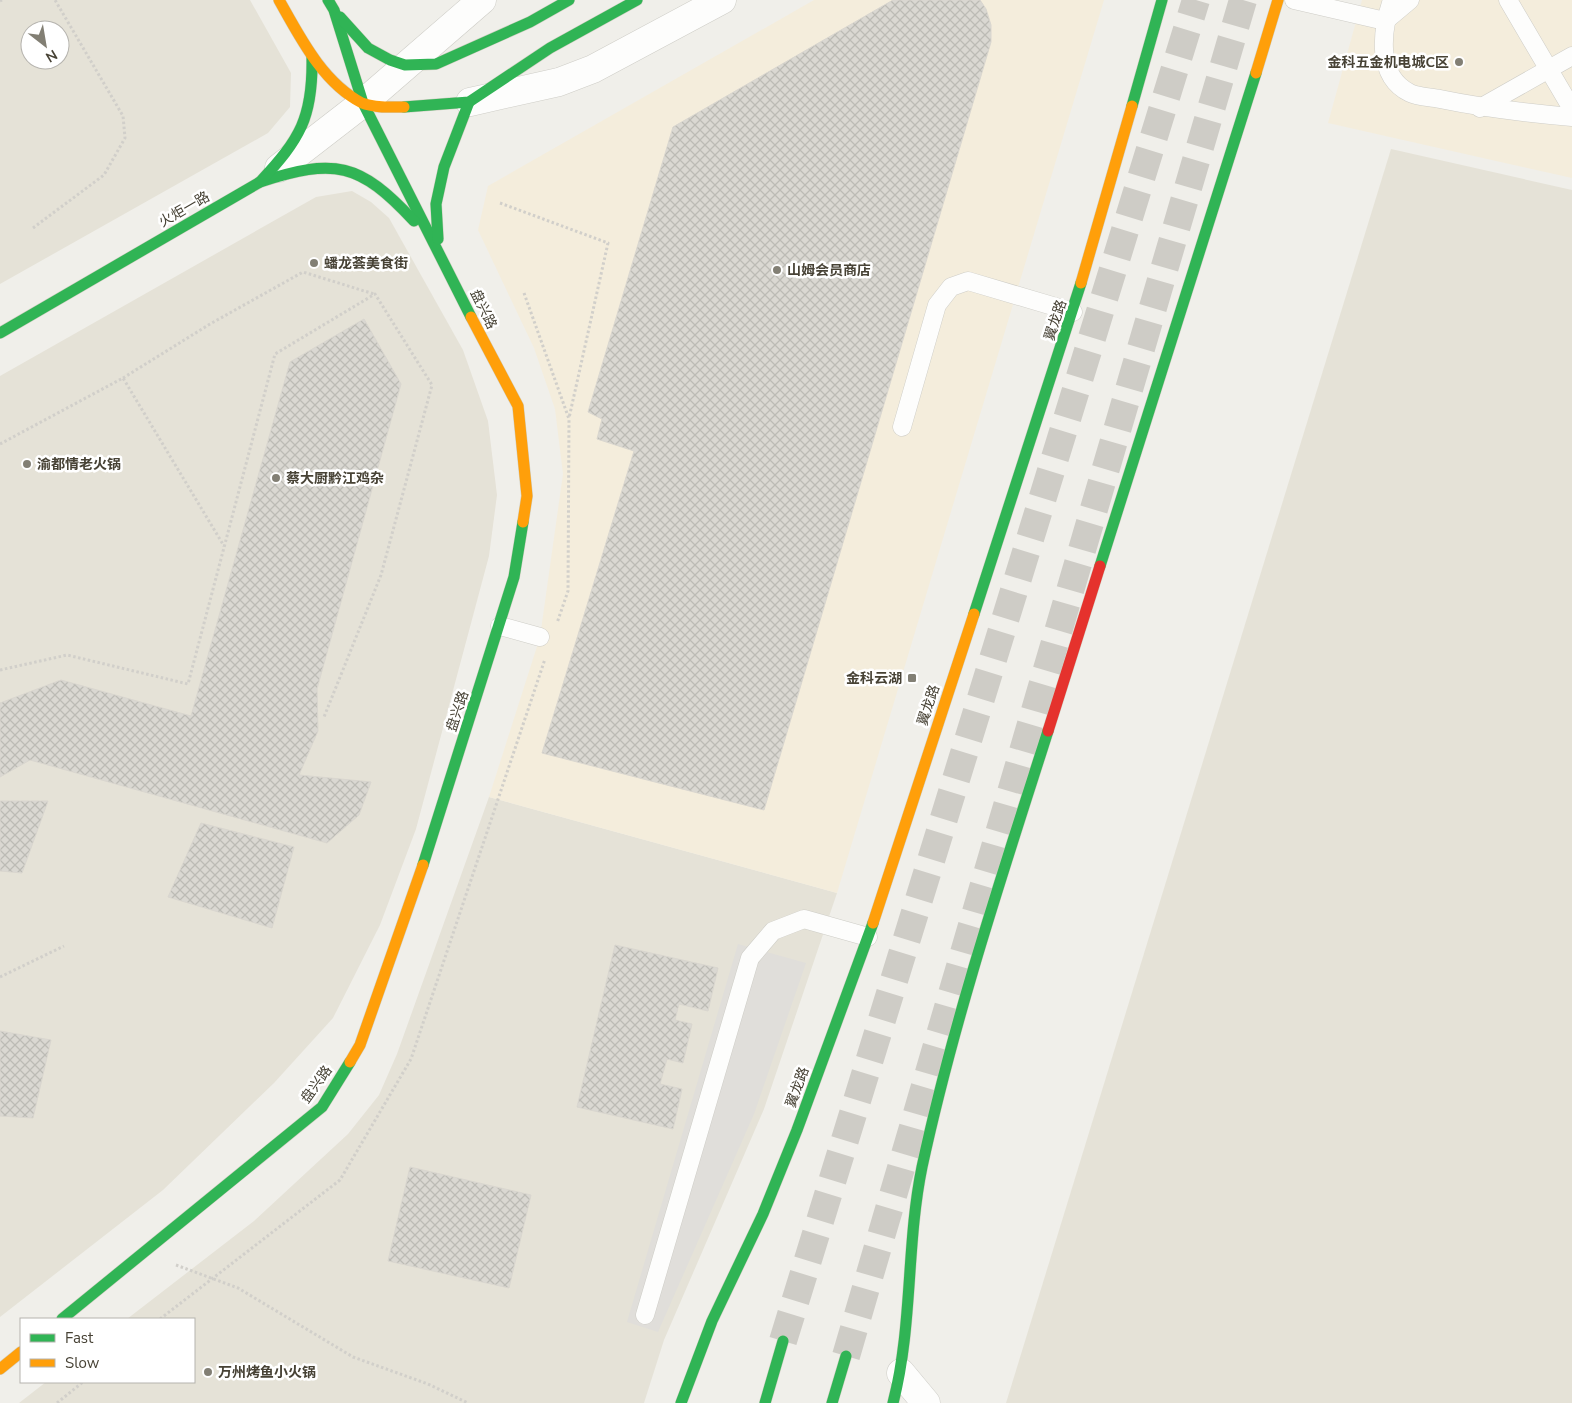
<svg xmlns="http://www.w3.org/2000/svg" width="1572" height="1403" font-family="'Nunito Sans','Noto Sans SC',sans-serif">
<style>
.residential{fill:#e5e2d7;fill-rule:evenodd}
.commercial{fill:#f4eddc}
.parking{fill:#e0deda}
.building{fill:url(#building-cross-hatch);stroke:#d9d6cf}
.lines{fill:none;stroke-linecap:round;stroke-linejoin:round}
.highway-tunnel{stroke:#ceccc6;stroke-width:28;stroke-dasharray:28 14;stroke-linecap:butt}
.lane-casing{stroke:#cecdc7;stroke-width:19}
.street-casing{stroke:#cecdc7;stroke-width:29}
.fast-casing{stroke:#d0cec1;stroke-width:12}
.slow-casing{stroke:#d0cec1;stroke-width:12}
.jam-casing{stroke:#d0cec1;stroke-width:12}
.path{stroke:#d1cfca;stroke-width:3;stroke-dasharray:2.5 2.5;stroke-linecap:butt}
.lane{stroke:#fdfdfc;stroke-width:18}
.street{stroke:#fdfdfc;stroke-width:28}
.fast{stroke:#30b455;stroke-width:11}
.slow{stroke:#ff9f0a;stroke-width:11}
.jam{stroke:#e5322d;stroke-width:11}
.poi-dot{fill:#827f74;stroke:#fff;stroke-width:2}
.labels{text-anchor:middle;stroke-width:5;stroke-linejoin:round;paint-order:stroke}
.poi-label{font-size:14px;font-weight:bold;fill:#474235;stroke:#fff;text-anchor:start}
.street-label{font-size:14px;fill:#474235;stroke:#fff}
</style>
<defs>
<pattern id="building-cross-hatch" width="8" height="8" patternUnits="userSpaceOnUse" patternTransform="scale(1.25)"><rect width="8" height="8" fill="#dad8d2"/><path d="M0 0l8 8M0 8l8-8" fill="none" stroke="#bcbbb5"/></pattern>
</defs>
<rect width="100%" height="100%" fill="#f0efea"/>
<g class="residential">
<path d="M 0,0 L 250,0 L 291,73 L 290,107 L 268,133 L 0,284 ZM 30,30 L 60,30 L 60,60 L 30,60 Z"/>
<path d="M 1391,149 L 1572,190 L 1572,1403 L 1006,1403 Z"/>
<path d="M 352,191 L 371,202 L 389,218 L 463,350 L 488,421 L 497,495 L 489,556 L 416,829 L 380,925 L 333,1018 L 274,1083 L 163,1190 L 0,1317 L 0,376 L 316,197 Z"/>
<path d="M 489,797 L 837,893 L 764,1109 L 664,1340 L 644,1403 L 19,1403 L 46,1382 L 194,1382 L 194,1319 L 127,1319 L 254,1221 L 348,1134 L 379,1095 L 397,1054 Z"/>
</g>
<g class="commercial">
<path d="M 814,0 L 1104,0 L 837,893 L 489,797 L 540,637 L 563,474 L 555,409 L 534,348 L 478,230 L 488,186 Z"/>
<path d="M 1362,0 L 1572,0 L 1572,178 L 1328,123 Z"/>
</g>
<path class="parking" d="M 738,944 L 806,963 L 754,1114 L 658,1332 L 627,1322 Z"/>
<g class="building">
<path d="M 893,0 L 980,0 L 986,9 L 991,25 L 991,42 L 764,810 L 542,753 L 634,451 L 597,439 L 602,419 L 588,412 L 673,127 Z"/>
<path d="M 364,319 L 401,384 L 317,689 L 318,731 L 299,775 L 371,782 L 359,815 L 327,843 L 30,760 L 0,777 L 0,703 L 61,680 L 191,716 L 290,362 Z"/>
<path d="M 0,801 L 48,801 L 22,873 L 0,871 Z"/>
<path d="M 201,823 L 294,847 L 272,928 L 168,897 Z"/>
<path d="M 615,945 L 718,968 L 708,1011 L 679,1004 L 675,1020 L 692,1024 L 683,1063 L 667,1059 L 660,1084 L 682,1089 L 673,1129 L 577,1107 Z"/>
<path d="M 0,1031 L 51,1040 L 33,1118 L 0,1116 Z"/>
<path d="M 410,1167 L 531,1195 L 509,1288 L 388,1261 Z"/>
</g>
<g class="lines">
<g class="highway-tunnel">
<path d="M 783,1341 L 1196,0"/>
<path d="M 846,1356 L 1243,0"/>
</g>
<g class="lane-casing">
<g id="lane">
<path d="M 1294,0 L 1385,21 L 1410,0"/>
<path d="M 1392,0 C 1382,29 1375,76 1410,93 C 1418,97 1431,97 1440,99 C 1483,108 1527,113 1572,117"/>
<path d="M 1508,0 L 1572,109"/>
<path d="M 1480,108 L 1572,56"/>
<path d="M 902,427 L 937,305 L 951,287 L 968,281 L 1073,312"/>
<path d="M 500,626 L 540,637"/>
<path d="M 645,1315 L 750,958 L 773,931 L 804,919 L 868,937"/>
</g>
</g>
<g class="street-casing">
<g id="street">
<path d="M 470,102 L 559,82 L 593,69 L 722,0"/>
<path d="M 279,168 L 363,103 L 482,0"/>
<path d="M 901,1373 L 926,1403"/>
</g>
</g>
<g class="fast-casing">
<g id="fast">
<path d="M 328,0 L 334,10 L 363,103 L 471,317"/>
<path d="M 340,17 L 368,48 L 390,60 L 405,65 L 436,64 L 530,22 L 569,0"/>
<path d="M 1132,106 L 1162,0"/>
<path d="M 404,107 L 469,102 L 550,48 L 637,0"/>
<path d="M 260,182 C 335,158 359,162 414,221"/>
<path d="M 438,239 L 436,204 L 444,167 L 469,102"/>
<path d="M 0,333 L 260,182 C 300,139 313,118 312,58"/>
<path d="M 1100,566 L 1256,73"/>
<path d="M 974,614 L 1081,283"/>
<path d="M 423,865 L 514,577 L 523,522"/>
<path d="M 62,1319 L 322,1107 L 350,1062"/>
<path d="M 681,1403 L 712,1321 L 763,1214 L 797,1130 L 873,923"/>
<path d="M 765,1403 L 783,1341"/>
<path d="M 832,1403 L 846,1356"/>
<path d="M 893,1403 C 913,1326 906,1245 922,1167 C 954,1019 1002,875 1048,731"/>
</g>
</g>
<g class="slow-casing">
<g id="slow">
<path d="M 279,0 C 300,37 322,82 362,103 C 374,108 391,107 404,107"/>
<path d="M 1256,73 L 1278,0"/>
<path d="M 1081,283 L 1132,106"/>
<path d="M 471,317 L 518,406 L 527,496 L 523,522"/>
<path d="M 873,923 L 974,614"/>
<path d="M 350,1062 L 360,1045 L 423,865"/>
<path d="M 0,1369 L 21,1352"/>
</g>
</g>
<g class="jam-casing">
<path id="jam" d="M 1048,731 L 1100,566"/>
</g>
<g class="path">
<path d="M 0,1 L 2,0"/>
<path d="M 500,203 L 608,243 L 569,418"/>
<path d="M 33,228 L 104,175 L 125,138 L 123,116 L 55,0"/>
<path d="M 524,293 L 569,419 L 568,591 L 557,623"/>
<path d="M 123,378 L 210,324 L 303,272 L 374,294"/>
<path d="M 0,444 L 123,378 L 224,546"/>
<path d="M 0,670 L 67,655 L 188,684 L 275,354 L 375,294 L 432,385 L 381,575 L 324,717"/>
<path d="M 0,977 L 64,946"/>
<path d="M 176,1265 L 238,1288 L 353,1357 L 428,1384 L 468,1403"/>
<path d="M 160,1319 L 340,1180 L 411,1059 L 545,659"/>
<path d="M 57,1403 L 83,1382"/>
</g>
<use href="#lane" class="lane"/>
<use href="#street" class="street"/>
<use href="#fast" class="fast"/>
<use href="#slow" class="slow"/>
<use href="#jam" class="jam"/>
</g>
<g class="poi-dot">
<circle cx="1459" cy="62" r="5"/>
<circle cx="314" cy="263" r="5"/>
<circle cx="777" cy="270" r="5"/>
<circle cx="27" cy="464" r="5"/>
<circle cx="276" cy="478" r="5"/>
<rect x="907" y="673" width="10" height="10" rx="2.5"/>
<circle cx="208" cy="1372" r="5"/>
</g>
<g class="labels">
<g class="poi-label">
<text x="1449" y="67" text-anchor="end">金科五金机电城C区</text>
<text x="324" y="268">蟠龙荟美食街</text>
<text x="787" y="275">山姆会员商店</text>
<text x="37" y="469">渝都情老火锅</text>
<text x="286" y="483">蔡大厨黔江鸡杂</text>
<text x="902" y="683" text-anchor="end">金科云湖</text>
<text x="218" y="1377">万州烤鱼小火锅</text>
</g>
<g class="street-label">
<text transform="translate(184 209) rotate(-30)" y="5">火炬一路</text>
<text transform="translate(484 309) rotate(64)" y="5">盘兴路</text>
<text transform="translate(1055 320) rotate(-72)" y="5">翼龙路</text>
<text transform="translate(928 705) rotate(-72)" y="5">翼龙路</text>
<text transform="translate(457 711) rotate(-72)" y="5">盘兴路</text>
<text transform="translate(316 1084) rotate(-54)" y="5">盘兴路</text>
<text transform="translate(797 1087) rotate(-70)" y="5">翼龙路</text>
</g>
</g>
<rect x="20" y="1318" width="175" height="65" fill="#ffffff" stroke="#b5b3ae"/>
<rect x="30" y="1334" width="25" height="8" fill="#30b455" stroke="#b5b3ae"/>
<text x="65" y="1343" font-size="15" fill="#474235">Fast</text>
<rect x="30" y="1359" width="25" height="8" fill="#ff9f0a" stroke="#b5b3ae"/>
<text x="65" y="1368" font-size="15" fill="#474235">Slow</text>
<g transform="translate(45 45) rotate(149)"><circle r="24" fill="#ffffff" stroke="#b5b3ae"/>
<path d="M0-4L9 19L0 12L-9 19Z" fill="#827f74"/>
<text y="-8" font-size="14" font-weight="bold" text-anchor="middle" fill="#474235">N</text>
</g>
</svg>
